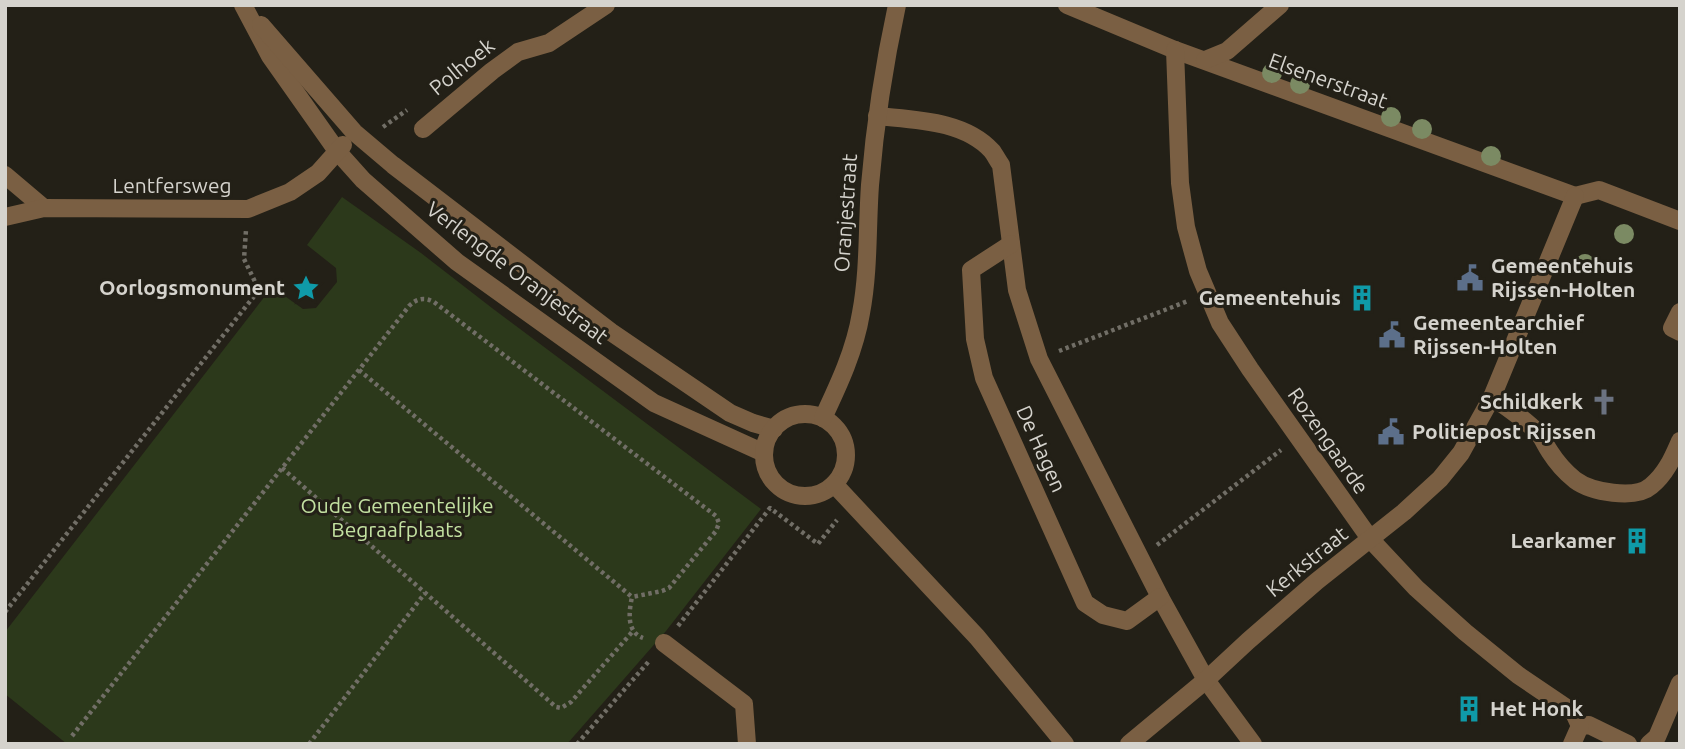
<svg xmlns="http://www.w3.org/2000/svg" width="1685" height="749" font-family="Ubuntu,sans-serif">
<style>
.green{fill:#2c391b}
.lines{fill:none;stroke-linecap:round;stroke-linejoin:round}
.path{stroke:#716e66;stroke-width:4.5;stroke-dasharray:3.5 3.5;stroke-linecap:butt}
.minor{stroke:#7a5f43;stroke-width:18}
.tree{fill:#7b8a63}
.labels{text-anchor:middle;stroke-width:6;stroke-linejoin:round;paint-order:stroke}
.street-label{font-size:21px;fill:#d5d3cd;stroke:#232017}
.poi-label{font-size:21px;font-weight:bold;fill:#d5d3cd;stroke:#232017;text-anchor:start}
.park-label{font-size:21px;fill:#c3e1a1;stroke:#232017}
</style>
<rect width="100%" height="100%" fill="#232017"/>
<path class="green" d="M 342,197 L 421,253 L 492,308 L 761,509 L 666,631 L 567,744 L 67,744 L 5,694 L 5,632 L 272,287 L 303,309 L 316,308 L 337,282 L 336,268 L 307,245 Z"/>
<g class="lines">
<g class="path">
<path d="M 383,127 L 407,110"/>
<path d="M 1059,351 L 1188,301"/>
<path d="M 359,370 L 632,597 C 629,611 626,632 643,638"/>
<path d="M 282,468 L 556,707 L 561,708 L 571,702 L 633,631"/>
<path d="M 1157,545 L 1281,450"/>
<path d="M 5,612 L 259,290 L 244,259 L 246,230"/>
<path d="M 678,626 L 770,508 L 818,544 L 837,520"/>
<path d="M 72,736 L 409,306 C 417,298 425,297 434,302 L 716,516 L 719,523 L 716,531 L 669,588 L 662,591 L 632,597"/>
<path d="M 309,744 L 425,593"/>
<path d="M 577,744 L 650,660"/>
</g>
<g class="minor">
<path d="M 243,5 L 270,56 L 337,151 L 363,180 L 457,262 L 654,403 L 764,453"/>
<path d="M 1067,5 L 1175,50 L 1575,196"/>
<path d="M 261,25 L 354,132 L 393,165 L 611,332 L 730,413 L 753,423 L 774,429"/>
<path d="M 1175,50 L 1180,183 L 1186,227 L 1198,271 L 1220,323 L 1250,369 L 1371,540 L 1416,588 L 1465,632 L 1518,675 L 1574,713 L 1580,726"/>
<path d="M 1205,60 L 1227,51 L 1280,5"/>
<path d="M 877,116 C 914,120 964,120 992,151 C 995,155 998,161 1001,165 L 1017,290 L 1039,359 L 1160,597 L 1206,680 L 1253,744"/>
<path d="M 423,129 L 492,71 L 518,52 L 549,43 L 606,5"/>
<path d="M 5,175 L 44,208"/>
<path d="M 1575,196 L 1599,190 L 1680,221"/>
<path d="M 5,217 L 44,208 L 248,209 L 290,192 L 318,173 L 343,145"/>
<path d="M 1011,244 L 971,270 L 975,339 L 984,378 L 1085,603 L 1103,615 L 1127,621 L 1160,597"/>
<path d="M 1680,312 L 1672,328 L 1680,332"/>
<path d="M 1492,397 C 1508,408 1525,419 1539,434 C 1543,439 1546,446 1550,452 C 1557,463 1565,472 1575,480 C 1591,492 1635,500 1651,486 C 1666,474 1673,457 1680,441"/>
<circle cx="805" cy="455" r="41"/>
<path d="M 823,418 C 839,384 855,350 861,313 C 869,271 867,227 870,185 C 875,124 884,65 897,5"/>
<path d="M 834,484 L 977,637 L 1065,744"/>
<path d="M 664,643 L 744,704 L 747,744"/>
<path d="M 1580,726 L 1589,725 L 1628,744"/>
<path d="M 1129,744 L 1206,680 L 1248,641 L 1317,581 L 1404,512 L 1440,479 L 1461,453 L 1492,397 L 1575,196"/>
<path d="M 1572,744 L 1580,726"/>
<path d="M 1649,744 L 1657,737 L 1680,683"/>
</g>
</g>
<g class="tree">
<circle cx="1272" cy="73" r="10"/>
<circle cx="1300" cy="84" r="10"/>
<circle cx="1391" cy="117" r="10"/>
<circle cx="1422" cy="129" r="10"/>
<circle cx="1491" cy="156" r="10"/>
<circle cx="1624" cy="234" r="10"/>
<circle cx="1585" cy="264" r="10"/>
</g>
<defs>
<g id="civic-bare" transform="scale(2.1)"><path d="M-.6-6.5H3V-4.5H.6V-3L4-1V1h2V6H-6V1h2V-1L-.6-3ZM-1.2 2.5V6h2.4V2.5Z" fill="#5c6f8a" stroke="#232017" stroke-width="2.5" paint-order="stroke"/></g>
<g id="sight-bare" transform="scale(2.1)"><path d="M0-6L1.8-2.2L6-1.7L2.9 1.2L3.7 5.4L0 3.3L-3.7 5.4L-2.9 1.2L-6-1.7L-1.8-2.2Z" fill="#0f9aa8" stroke="#232017" stroke-width="2.5" paint-order="stroke"/></g>
<g id="building-bare" transform="scale(2.1)"><path d="M-4-6H4V6H1V3H-1V6H-4ZM-2.5-4.3h1.7v1.8h-1.7ZM.8-4.3h1.7v1.8H.8ZM-2.5-1h1.7V.8h-1.7ZM.8-1h1.7V.8H.8Z" fill="#0f9aa8" stroke="#232017" stroke-width="2.5" paint-order="stroke"/></g>
<g id="church-bare" transform="scale(2.1)"><path d="M-1.2-6h2.4v3.5h3.3v2.4h-3.3V6h-2.4V-.1h-3.3v-2.4h3.3Z" fill="#6b7280" stroke="#232017" stroke-width="2.5" paint-order="stroke"/></g>
</defs>
<g fill-rule="evenodd">
<use href="#civic-bare" x="1470" y="278"/>
<use href="#sight-bare" x="306" y="288"/>
<use href="#building-bare" x="1362" y="298"/>
<use href="#civic-bare" x="1392" y="335"/>
<use href="#church-bare" x="1604" y="402"/>
<use href="#civic-bare" x="1391" y="432"/>
<use href="#building-bare" x="1637" y="541"/>
<use href="#building-bare" x="1469" y="709"/>
</g>
<g class="labels">
<g class="street-label">
<text transform="translate(462 67) rotate(-39)" y="7">Polhoek</text>
<text transform="translate(1328 81) rotate(20)" y="7">Elsenerstraat</text>
<text x="172" y="193">Lentfersweg</text>
<text transform="translate(846 213) rotate(-86)" y="7">Oranjestraat</text>
<text transform="translate(517 273) rotate(37)" y="7">Verlengde Oranjestraat</text>
<text transform="translate(1328 441) rotate(55)" y="7">Rozengaarde</text>
<text transform="translate(1041 449) rotate(66)" y="7">De Hagen</text>
<text transform="translate(1307 562) rotate(-39)" y="7">Kerkstraat</text>
</g>
<g class="poi-label">
<text x="1491" y="273">Gemeentehuis<tspan x="1491" dy="24">Rijssen-Holten</tspan></text>
<text x="285" y="295" text-anchor="end">Oorlogsmonument</text>
<text x="1341" y="305" text-anchor="end">Gemeentehuis</text>
<text x="1413" y="330">Gemeentearchief<tspan x="1413" dy="24">Rijssen-Holten</tspan></text>
<text x="1583" y="409" text-anchor="end">Schildkerk</text>
<text x="1412" y="439">Politiepost Rijssen</text>
<text x="1616" y="548" text-anchor="end">Learkamer</text>
<text x="1490" y="716">Het Honk</text>
</g>
<g class="park-label">
<text x="397" y="513">Oude Gemeentelijke<tspan x="397" dy="24">Begraafplaats</tspan></text>
</g>
</g>
<rect width="1685" height="749" fill="none" stroke="#d5d3cd" stroke-width="14"/>
</svg>
